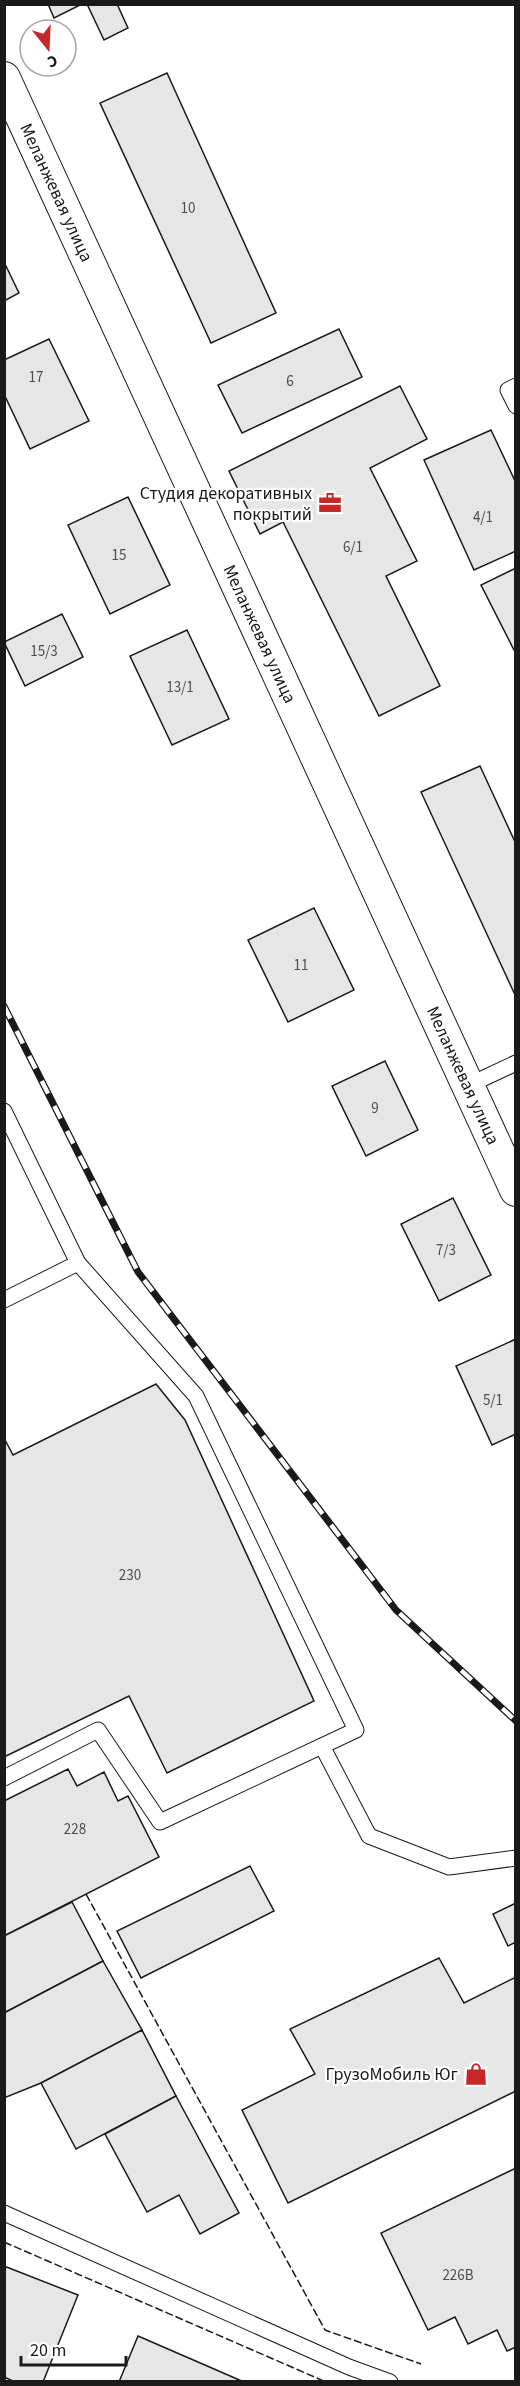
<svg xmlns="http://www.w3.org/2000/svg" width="520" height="2386" font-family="'Source Sans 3',sans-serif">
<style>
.building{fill:#e6e6e6;stroke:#1a1a1a;stroke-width:1.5}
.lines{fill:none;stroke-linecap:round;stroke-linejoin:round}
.service-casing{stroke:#1a1a1a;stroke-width:17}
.minor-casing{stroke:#1a1a1a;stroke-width:34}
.service{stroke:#fff;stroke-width:15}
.minor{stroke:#fff;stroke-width:32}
.rail-casing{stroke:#1a1a1a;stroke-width:7}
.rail{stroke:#fff;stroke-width:4.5;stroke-dasharray:14;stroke-linecap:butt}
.fence{stroke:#1a1a1a;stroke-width:1.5;stroke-dasharray:8 3;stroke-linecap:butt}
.labels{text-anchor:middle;stroke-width:4.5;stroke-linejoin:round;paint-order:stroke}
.number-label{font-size:15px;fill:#4d4d4d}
.street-label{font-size:18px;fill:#1a1a1a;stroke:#fff}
.poi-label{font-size:18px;fill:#1a1a1a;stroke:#fff;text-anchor:end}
</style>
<rect width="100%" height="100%" fill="#fff"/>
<g class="building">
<path d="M 48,4 L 82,4 L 54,18 Z"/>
<path d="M 87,4 L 117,4 L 128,28 L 104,40 Z"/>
<path d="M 167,73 L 276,313 L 211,343 L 100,103 Z"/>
<path d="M 4,262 L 19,293 L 4,301 Z"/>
<path d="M 339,329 L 362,377 L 242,433 L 218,385 Z"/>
<path d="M 49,339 L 89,421 L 30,449 L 4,394 L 4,360 Z"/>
<path d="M 400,386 L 427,439 L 370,468 L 417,561 L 386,576 L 440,686 L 379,716 L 283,522 L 260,534 L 229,471 Z"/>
<path d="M 491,430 L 516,483 L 516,551 L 474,570 L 424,460 Z"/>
<path d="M 128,497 L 170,585 L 110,614 L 68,525 Z"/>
<path d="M 516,568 L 516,654 L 481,585 Z"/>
<path d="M 62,614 L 83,657 L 25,686 L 4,642 Z"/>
<path d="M 187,630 L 229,719 L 172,745 L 130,656 Z"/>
<path d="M 480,766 L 516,844 L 516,997 L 421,792 Z"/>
<path d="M 314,908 L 354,990 L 288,1022 L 248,940 Z"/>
<path d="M 385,1061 L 418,1130 L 366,1156 L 332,1086 Z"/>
<path d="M 453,1198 L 491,1275 L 439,1301 L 401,1224 Z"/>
<path d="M 516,1339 L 516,1434 L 492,1445 L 456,1366 Z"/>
<path d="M 156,1384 L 185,1420 L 314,1701 L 167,1773 L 129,1696 L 4,1757 L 4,1438 L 13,1455 Z"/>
<path d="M 68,1769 L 77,1786 L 104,1772 L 118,1801 L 128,1796 L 159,1857 L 4,1936 L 4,1801 Z"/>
<path d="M 250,1866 L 274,1911 L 141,1978 L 117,1931 Z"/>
<path d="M 72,1902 L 103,1961 L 4,2013 L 4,1936 Z"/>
<path d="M 516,1903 L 516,1942 L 508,1946 L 493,1914 Z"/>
<path d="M 439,1958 L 464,2003 L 516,1977 L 516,2091 L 288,2203 L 242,2110 L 315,2074 L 290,2029 Z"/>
<path d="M 103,1961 L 142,2030 L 41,2083 L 4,2098 L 4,2013 Z"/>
<path d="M 142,2030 L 176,2096 L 76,2149 L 41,2083 Z"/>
<path d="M 176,2096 L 239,2213 L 200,2234 L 179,2195 L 147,2212 L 105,2134 Z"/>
<path d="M 516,2168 L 516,2347 L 507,2351 L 497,2330 L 468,2344 L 455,2317 L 428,2330 L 381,2233 Z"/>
<path d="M 4,2266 L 78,2295 L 43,2382 L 15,2382 L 4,2377 Z"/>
<path d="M 138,2336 L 244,2382 L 119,2382 Z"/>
</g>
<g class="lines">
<g class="service-casing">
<g id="service">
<path d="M 516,386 L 508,390 L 516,406"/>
<path d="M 467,1086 L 516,1063"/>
<path d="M 4,1111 L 78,1263 L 196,1396 L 356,1730 L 160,1822 L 98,1730 L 4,1778"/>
<path d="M 4,1300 L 78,1263"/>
<path d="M 322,1746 L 369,1836 L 449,1867 L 516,1858"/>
<path d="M 4,2213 L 349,2367 L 390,2382"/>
</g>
</g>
<g class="minor-casing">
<g id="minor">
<path id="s1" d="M 4,78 L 516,1190"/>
</g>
</g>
<use href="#service" class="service"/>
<use href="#minor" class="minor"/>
<g class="rail-casing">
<path id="rail" d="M 4,1006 L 138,1272 L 396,1610 L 516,1721"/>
</g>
<use href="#rail" class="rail"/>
<g class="fence">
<path d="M 86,1894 L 325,2330 L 421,2364"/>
<path d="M 4,2242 L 326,2382"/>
</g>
</g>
<defs>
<g id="office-bare" transform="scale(1.8)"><path d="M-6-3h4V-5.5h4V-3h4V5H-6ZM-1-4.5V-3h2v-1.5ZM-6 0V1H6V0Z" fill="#c62828" stroke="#fff" stroke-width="2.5" paint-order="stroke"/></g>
<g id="shop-bare" transform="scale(1.8)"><path d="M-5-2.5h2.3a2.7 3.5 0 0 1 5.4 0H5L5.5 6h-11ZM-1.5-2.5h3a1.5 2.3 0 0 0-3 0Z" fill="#c62828" stroke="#fff" stroke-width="2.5" paint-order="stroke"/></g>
</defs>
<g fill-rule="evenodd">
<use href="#office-bare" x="330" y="503"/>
<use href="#shop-bare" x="476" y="2074"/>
</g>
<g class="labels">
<g class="number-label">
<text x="188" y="213">10</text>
<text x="36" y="382">17</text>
<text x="290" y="386">6</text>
<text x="483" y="522">4/1</text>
<text x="353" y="552">6/1</text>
<text x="119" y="560">15</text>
<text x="44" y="656">15/3</text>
<text x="180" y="692">13/1</text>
<text x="301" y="970">11</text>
<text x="375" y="1113">9</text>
<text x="446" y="1255">7/3</text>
<text x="493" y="1405">5/1</text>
<text x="130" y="1580">230</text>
<text x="75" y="1834">228</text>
<text x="458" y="2280">226В</text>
</g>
<g class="street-label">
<text dy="6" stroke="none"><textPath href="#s1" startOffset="126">Меланжевая улица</textPath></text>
<text dy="6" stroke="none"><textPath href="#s1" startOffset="612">Меланжевая улица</textPath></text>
<text dy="6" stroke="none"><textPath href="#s1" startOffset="1098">Меланжевая улица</textPath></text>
</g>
<g class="poi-label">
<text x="312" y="499">Студия декоративных<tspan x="312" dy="21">покрытий</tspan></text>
<text x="458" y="2080">ГрузоМобиль Юг</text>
</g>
</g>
<rect width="520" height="2386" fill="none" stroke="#1a1a1a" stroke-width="12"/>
<g transform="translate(48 48) rotate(162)"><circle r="28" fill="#ffffff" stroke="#a3a3a3" stroke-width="1.5"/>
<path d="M0-4.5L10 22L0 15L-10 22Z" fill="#c62828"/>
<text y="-9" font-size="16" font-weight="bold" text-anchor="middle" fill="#1a1a1a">С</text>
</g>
<path d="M21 2356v9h105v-9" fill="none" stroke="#1a1a1a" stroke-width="3"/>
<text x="30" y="2356" font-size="18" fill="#1a1a1a" stroke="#ffffff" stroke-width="4.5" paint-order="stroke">20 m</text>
</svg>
